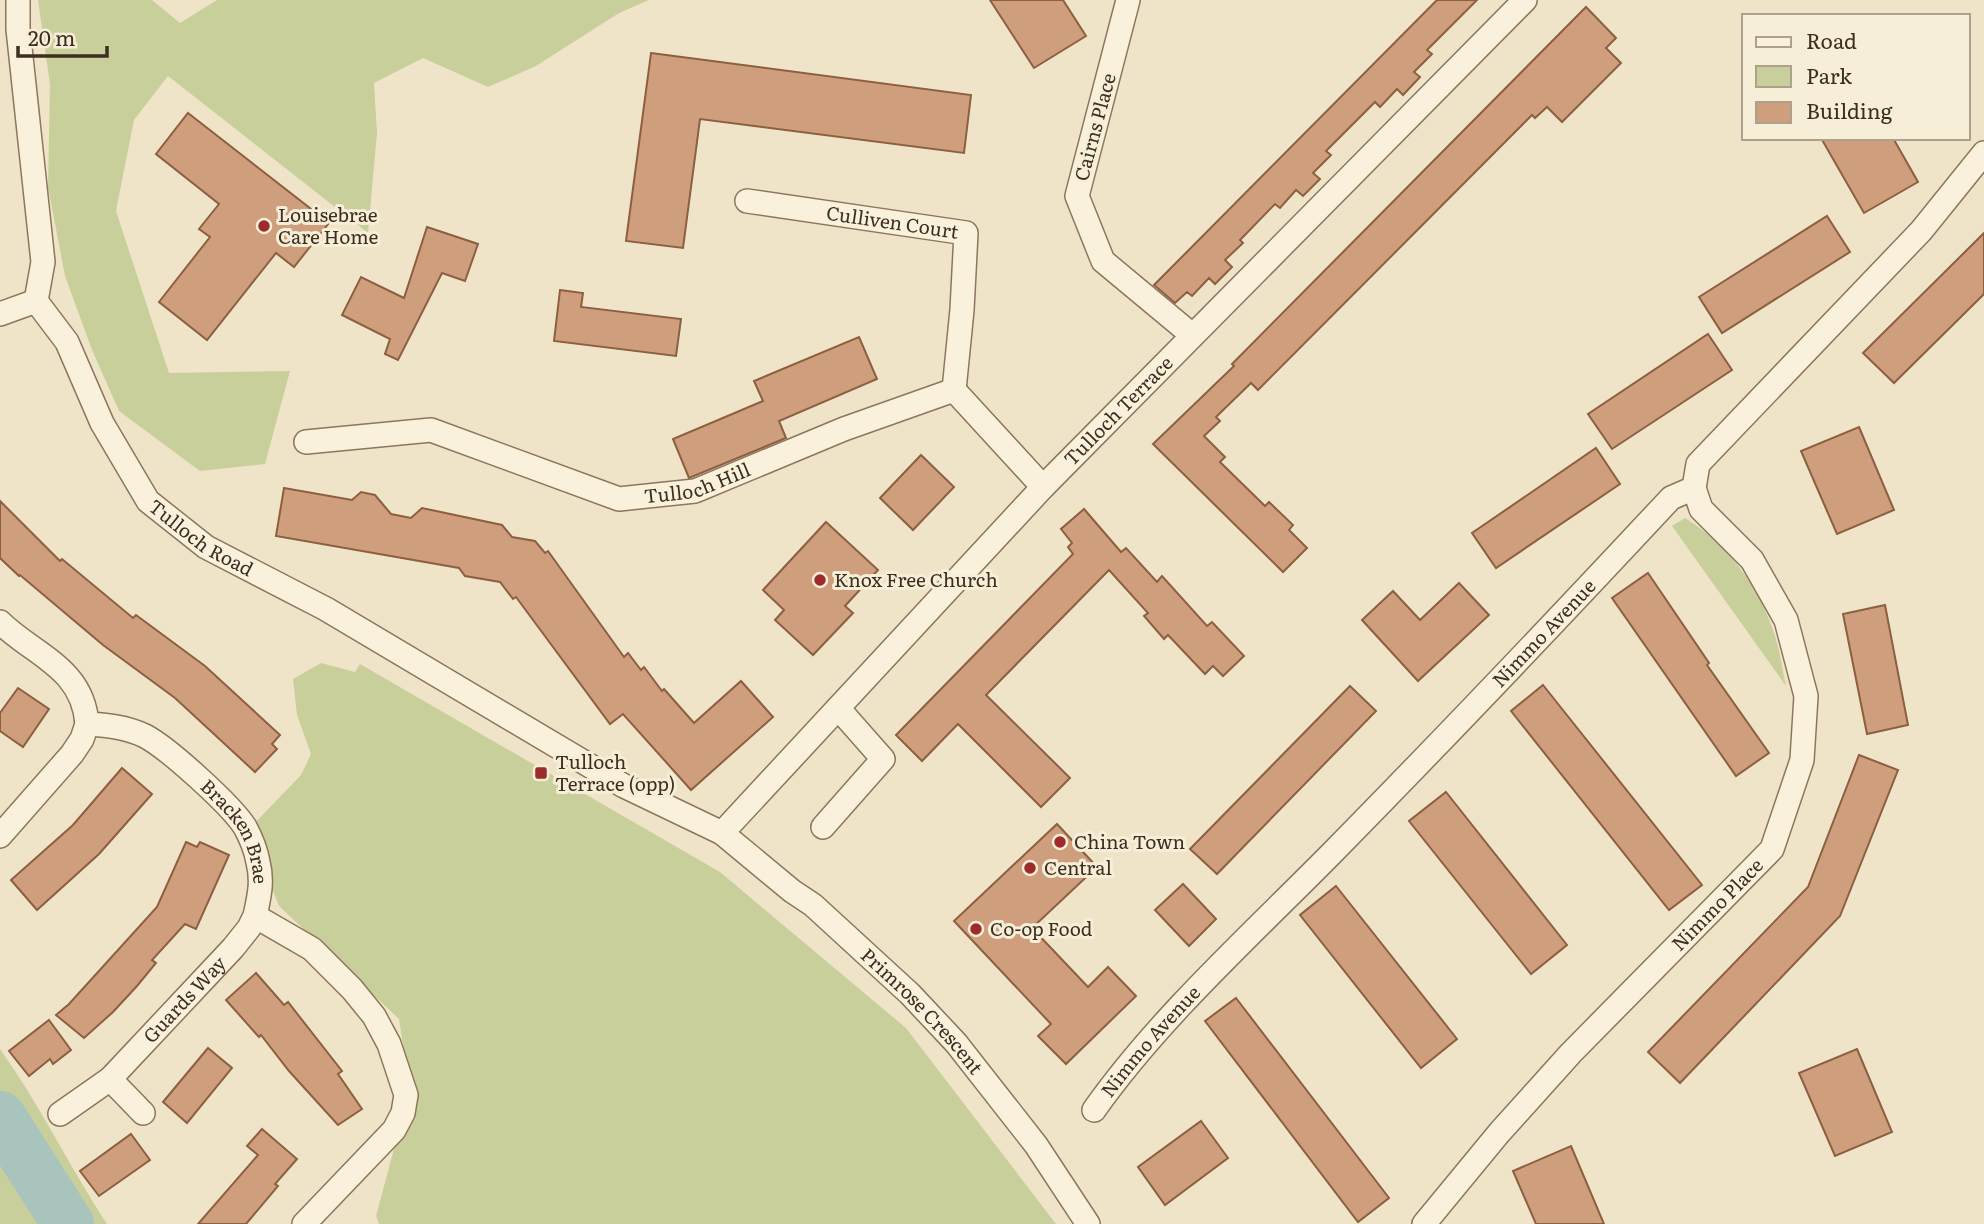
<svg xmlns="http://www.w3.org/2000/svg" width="1984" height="1224" font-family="Literata,serif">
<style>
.green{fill:#c9cf9b}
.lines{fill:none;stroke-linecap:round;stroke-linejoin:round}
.river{stroke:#a9c4bc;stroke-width:52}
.building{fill:#cf9f7d;stroke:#8d5f41;stroke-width:2}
.minor-casing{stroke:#8d765c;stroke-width:26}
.minor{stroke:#faf1dc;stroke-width:23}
.poi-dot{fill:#9e2a2b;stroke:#f7eed8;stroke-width:2.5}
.labels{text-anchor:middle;stroke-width:6;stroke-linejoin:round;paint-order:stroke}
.street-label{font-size:19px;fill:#3d2e20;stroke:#f7eed8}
.poi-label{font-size:19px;fill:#3d2e20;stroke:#f7eed8;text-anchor:start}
</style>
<rect width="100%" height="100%" fill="#f0e4c8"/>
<g class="green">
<path d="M 38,0 L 152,0 L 180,23 L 217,0 L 649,0 L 619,13 L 536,66 L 488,87 L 423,58 L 374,83 L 377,133 L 368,233 L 168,76 L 134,120 L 116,211 L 169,373 L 290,371 L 265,464 L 200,471 L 119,411 L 92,350 L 65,276 L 48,187 L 50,84 Z"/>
<path d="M 1685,518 C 1727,544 1759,586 1774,633 C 1780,650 1782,669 1786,686 L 1672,526 Z"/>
<path d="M 321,663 L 355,672 L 360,664 L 720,872 L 906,1028 L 1056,1224 L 379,1224 L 376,1216 L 410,1089 L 399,1019 L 279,906 L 249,829 L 301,775 L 311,754 L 297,715 L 293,679 Z"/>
<path d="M 0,1049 C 40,1105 69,1166 107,1224 L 0,1224 Z"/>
</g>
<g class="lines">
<path class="river" d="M 0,1117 L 68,1224"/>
</g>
<g class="building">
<path d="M 990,0 L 1063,0 L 1086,36 L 1034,68 Z"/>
<path d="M 1437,0 L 1477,0 L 1427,50 L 1432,54 L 1414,72 L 1420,77 L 1403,95 L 1397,89 L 1380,107 L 1375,102 L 1326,151 L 1331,155 L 1313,173 L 1320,179 L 1303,196 L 1296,190 L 1280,208 L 1275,204 L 1240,240 L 1243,243 L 1225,260 L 1232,267 L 1215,284 L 1209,278 L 1192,296 L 1187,292 L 1175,303 L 1154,285 Z"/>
<path d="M 1586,7 L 1616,38 L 1606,48 L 1621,63 L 1562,122 L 1547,107 L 1535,118 L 1532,115 L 1258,390 L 1251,383 L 1216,417 L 1220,421 L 1204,436 L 1225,457 L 1220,462 L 1265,506 L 1269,502 L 1293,525 L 1289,530 L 1307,548 L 1283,572 L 1153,444 L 1234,366 L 1232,364 Z"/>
<path d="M 651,53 L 971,95 L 964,153 L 700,119 L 683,248 L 626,241 Z"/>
<path d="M 188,113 L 329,223 L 294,267 L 276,253 L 207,340 L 159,302 L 210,237 L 199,229 L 219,204 L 156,154 Z"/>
<path d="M 1821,138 L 1893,138 L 1918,182 L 1864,213 Z"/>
<path d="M 1827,216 L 1850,252 L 1722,333 L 1699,297 Z"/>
<path d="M 427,227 L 478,244 L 465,281 L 442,273 L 398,360 L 385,354 L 390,339 L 342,315 L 361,277 L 404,298 Z"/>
<path d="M 1984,233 L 1984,294 L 1894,383 L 1863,353 Z"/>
<path d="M 560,290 L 583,293 L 581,307 L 681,319 L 676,356 L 554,341 Z"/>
<path d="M 1708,334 L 1732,370 L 1612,449 L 1588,414 Z"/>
<path d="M 859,337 L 877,379 L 779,421 L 786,438 L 689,478 L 673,439 L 763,401 L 754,381 Z"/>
<path d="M 1859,427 L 1894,510 L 1837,534 L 1801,451 Z"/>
<path d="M 1596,448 L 1620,484 L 1496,568 L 1472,533 Z"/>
<path d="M 921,455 L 954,487 L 913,530 L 880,498 Z"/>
<path d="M 284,488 L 352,500 L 361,492 L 375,495 L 391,514 L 411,518 L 422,508 L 502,525 L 512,537 L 535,541 L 545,553 L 548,551 L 624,657 L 628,653 L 641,670 L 644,667 L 662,691 L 664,689 L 694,723 L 741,681 L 773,717 L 691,790 L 623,714 L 610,724 L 516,597 L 513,599 L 500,582 L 465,576 L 459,568 L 276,536 Z"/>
<path d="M 0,501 L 60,561 L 62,559 L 133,618 L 136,615 L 205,666 L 280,735 L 272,744 L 277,749 L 255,772 L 175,698 L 103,645 L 20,575 L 19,576 L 0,558 Z"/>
<path d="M 1084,509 L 1121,552 L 1126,548 L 1157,582 L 1162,576 L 1207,626 L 1212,622 L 1244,656 L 1223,676 L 1213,666 L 1205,674 L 1168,635 L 1164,639 L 1144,616 L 1148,613 L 1109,570 L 986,695 L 1070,778 L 1041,807 L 958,724 L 922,761 L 896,735 L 1073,554 L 1068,547 L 1072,543 L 1061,529 Z"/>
<path d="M 826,522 L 878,570 L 845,606 L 853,613 L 813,655 L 775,620 L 784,610 L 763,590 Z"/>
<path d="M 1648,573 L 1709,663 L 1707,665 L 1769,753 L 1736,776 L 1612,598 Z"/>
<path d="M 1459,583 L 1489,615 L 1418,681 L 1362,620 L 1393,591 L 1420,620 Z"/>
<path d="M 1885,605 L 1908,725 L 1867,734 L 1843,614 Z"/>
<path d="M 1543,685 L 1702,885 L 1669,910 L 1511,711 Z"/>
<path d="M 1350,686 L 1376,711 L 1217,874 L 1190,849 Z"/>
<path d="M 18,688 L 49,709 L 23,747 L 0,731 L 0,713 Z"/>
<path d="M 1859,755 L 1898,770 L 1840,916 L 1680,1083 L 1648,1052 L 1808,887 Z"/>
<path d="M 122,768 L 152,794 L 99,854 L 37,910 L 11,880 L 73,825 Z"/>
<path d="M 1446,792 L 1567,945 L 1531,974 L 1409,821 Z"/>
<path d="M 1057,824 L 1097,867 L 1032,928 L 1088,987 L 1108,967 L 1136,996 L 1066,1064 L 1038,1036 L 1051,1024 L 954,921 Z"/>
<path d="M 186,842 L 197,847 L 200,842 L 229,855 L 196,929 L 185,924 L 152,960 L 156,963 L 137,986 L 113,1012 L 84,1038 L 56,1015 L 69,1004 L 157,907 Z"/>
<path d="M 1183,884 L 1216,919 L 1189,946 L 1155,910 Z"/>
<path d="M 1336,886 L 1457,1039 L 1421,1068 L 1300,915 Z"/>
<path d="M 256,973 L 284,1005 L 288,1002 L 342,1071 L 338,1074 L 362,1109 L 338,1125 L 289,1071 L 261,1035 L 259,1037 L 226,1000 Z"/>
<path d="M 1236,998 L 1389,1198 L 1358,1222 L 1205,1021 Z"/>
<path d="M 49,1020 L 71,1050 L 53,1064 L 50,1059 L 29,1076 L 9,1051 Z"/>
<path d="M 208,1048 L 232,1068 L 187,1123 L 163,1102 Z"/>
<path d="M 1857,1049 L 1892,1132 L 1835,1156 L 1799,1073 Z"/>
<path d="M 1201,1121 L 1228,1158 L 1165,1205 L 1138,1167 Z"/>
<path d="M 262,1129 L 297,1159 L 275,1184 L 278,1186 L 246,1224 L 198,1224 L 258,1155 L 247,1146 Z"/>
<path d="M 131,1134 L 150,1160 L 99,1196 L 80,1171 Z"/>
<path d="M 1571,1146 L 1604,1224 L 1536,1224 L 1513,1171 Z"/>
</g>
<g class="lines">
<g class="minor-casing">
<g id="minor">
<path id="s1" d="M 18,0 L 18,29 L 43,262 L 36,301 L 67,342 L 102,423 L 148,501 L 206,547 L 326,609 L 624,786 L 722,833 L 792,891 L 813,905 L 910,994 L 956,1043 L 1036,1145 L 1088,1224"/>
<path d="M 1128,0 L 1077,196 L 1103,261 L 1192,335"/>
<path id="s2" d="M 747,201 L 966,233 L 962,310 L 954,390"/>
<path d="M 0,314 L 36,301"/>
<path id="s3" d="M 306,442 L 431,430 L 619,499 L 695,491 L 844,429 L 954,390 L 1043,487"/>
<path id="s4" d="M 0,622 C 35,656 83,668 87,724 C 107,725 127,727 145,736 C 168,748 231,805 245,827 C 251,838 256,851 258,862 C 263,882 259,897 255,916 L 312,949 L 352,989 L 374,1016 L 389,1044 L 406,1095 L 403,1113 L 394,1130 L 304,1224"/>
<path d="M 823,827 L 883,759 L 838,708"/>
<path id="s5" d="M 722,833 L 1043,487 L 1525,0"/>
<path d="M 0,836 L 72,754 L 82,739 L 87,724"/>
<path d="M 110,1079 L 143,1113"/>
<path id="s6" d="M 1094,1110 C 1159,1018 1252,934 1331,854 C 1446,737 1559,618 1671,498 L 1694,488 L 1698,464 L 1921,231 L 1984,153"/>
<path id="s7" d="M 60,1114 L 110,1079 L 233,948 L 249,928 L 255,916"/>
<path id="s8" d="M 1424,1224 L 1499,1133 L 1571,1053 L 1772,849 L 1802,760 L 1806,696 L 1786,620 L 1752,560 L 1701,509 L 1694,488"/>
</g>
</g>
<use href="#minor" class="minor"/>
</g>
<g class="poi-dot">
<circle cx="264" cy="226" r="7"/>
<circle cx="820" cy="580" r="7"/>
<rect x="534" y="766" width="14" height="14" rx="3.5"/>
<circle cx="1060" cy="842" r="7"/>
<circle cx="1030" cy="868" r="7"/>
<circle cx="976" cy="929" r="7"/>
</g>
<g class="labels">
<g class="street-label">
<text transform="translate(1095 127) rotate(-75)" y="7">Cairns Place</text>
<text dy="7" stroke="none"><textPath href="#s2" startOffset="147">Culliven Court</textPath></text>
<text dy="7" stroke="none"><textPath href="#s5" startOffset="579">Tulloch Terrace</textPath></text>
<text dy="7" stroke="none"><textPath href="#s3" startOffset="406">Tulloch Hill</textPath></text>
<text dy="7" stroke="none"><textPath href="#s1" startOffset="598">Tulloch Road</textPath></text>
<text dy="7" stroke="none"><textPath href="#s6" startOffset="656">Nimmo Avenue</textPath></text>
<text dy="7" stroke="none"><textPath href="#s4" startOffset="334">Bracken Brae</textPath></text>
<text dy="7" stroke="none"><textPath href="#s8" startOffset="434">Nimmo Place</textPath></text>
<text dy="7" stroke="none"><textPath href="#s7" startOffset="170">Guards Way</textPath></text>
<text dy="7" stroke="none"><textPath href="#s1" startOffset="1466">Primrose Crescent</textPath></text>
<text dy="7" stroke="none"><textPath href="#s6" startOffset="89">Nimmo Avenue</textPath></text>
</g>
<g class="poi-label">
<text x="278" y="222">Louisebrae<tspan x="278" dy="22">Care Home</tspan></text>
<text x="834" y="587">Knox Free Church</text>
<text x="555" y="769">Tulloch<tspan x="555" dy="22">Terrace (opp)</tspan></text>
<text x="1074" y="849">China Town</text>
<text x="1044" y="875">Central</text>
<text x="990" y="936">Co-op Food</text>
</g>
</g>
<rect x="1742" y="14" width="228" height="126" fill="#f7eed8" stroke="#ada18e" stroke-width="2"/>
<rect x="1756" y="37" width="35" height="10" fill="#faf1dc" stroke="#ada18e" stroke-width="2"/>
<text x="1806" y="49" font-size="21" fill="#3d2e20">Road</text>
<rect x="1756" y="66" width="35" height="21" fill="#c9cf9b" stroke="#ada18e" stroke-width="2"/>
<text x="1806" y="84" font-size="21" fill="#3d2e20">Park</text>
<rect x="1756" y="102" width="35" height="21" fill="#cf9f7d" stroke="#ada18e" stroke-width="2"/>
<text x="1806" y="119" font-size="21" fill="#3d2e20">Building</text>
<path d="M18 46v10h89v-10" fill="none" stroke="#3d2e20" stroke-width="3.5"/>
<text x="28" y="46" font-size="21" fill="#3d2e20" stroke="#f7eed8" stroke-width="5" paint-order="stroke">20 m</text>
</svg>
